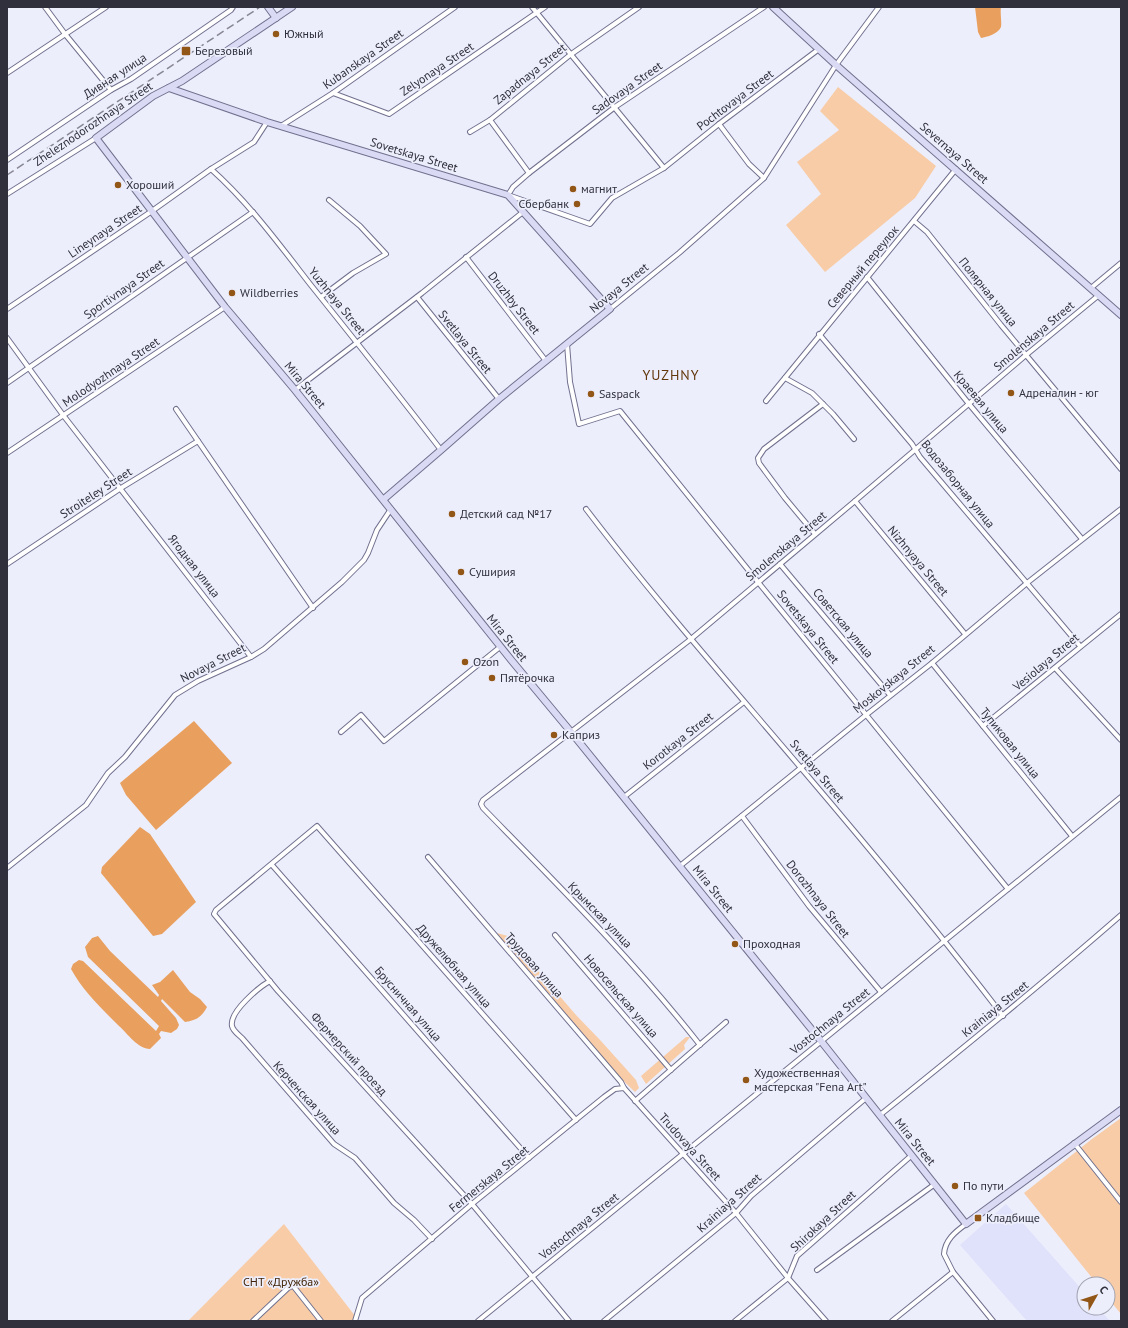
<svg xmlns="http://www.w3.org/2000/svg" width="1128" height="1328" font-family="'PT Sans',sans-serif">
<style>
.built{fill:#e0e1fa}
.green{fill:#f8cca6}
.water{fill:#e9a05f}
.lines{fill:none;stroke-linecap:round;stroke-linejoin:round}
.street-casing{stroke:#71718f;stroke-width:6}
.secondary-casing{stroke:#71718f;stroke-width:8}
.street{stroke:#fff;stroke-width:4}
.secondary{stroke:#dbdaf4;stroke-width:6}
.rail{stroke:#868694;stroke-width:1.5;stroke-dasharray:8 4;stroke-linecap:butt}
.poi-dot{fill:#925617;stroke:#edeefc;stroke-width:1.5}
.labels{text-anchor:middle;stroke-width:3.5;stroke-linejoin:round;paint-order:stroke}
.poi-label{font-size:12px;fill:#30303d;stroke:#edeefc;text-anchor:start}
.street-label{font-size:12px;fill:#30303d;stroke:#edeefc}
.park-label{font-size:12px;fill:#412407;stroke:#edeefc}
.quarter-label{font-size:14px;letter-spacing:1px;fill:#61380c;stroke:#edeefc}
</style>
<rect width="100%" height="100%" fill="#edeefc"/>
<path class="built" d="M 1006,1204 L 1084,1292 L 1084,1308 L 1098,1308 L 1110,1321 L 1027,1321 L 960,1245 Z"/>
<g class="green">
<path d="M 838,87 L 936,166 L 915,198 L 825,272 L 786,225 L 821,194 L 797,162 L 839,130 L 820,111 Z"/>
<path d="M 497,933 L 508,936 L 576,1015 L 601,1041 L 636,1080 L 639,1088 L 635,1092 L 610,1068 L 505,945 Z"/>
<path d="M 686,1037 L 690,1037 L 684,1045 L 685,1049 L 646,1084 L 641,1076 Z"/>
<path d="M 1121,1118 L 1121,1314 L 1108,1298 L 1108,1284 L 1097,1284 L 1024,1193 L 1092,1139 Z"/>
<path d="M 284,1224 L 359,1321 L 188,1321 Z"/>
</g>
<g class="water">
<path d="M 975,7 L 1001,7 C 1000,12 1002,24 1001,27 C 998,34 987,37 981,38 L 978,32 Z"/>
<path d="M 194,721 L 232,763 L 156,830 L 126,795 L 120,783 Z"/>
<path d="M 140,827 L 150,834 L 196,902 L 162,934 L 153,936 L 101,873 L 102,867 Z"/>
<path d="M 98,936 L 110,951 L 158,997 L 159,995 L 152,985 L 160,982 L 173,970 L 190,992 L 200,999 L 207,1007 C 202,1017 195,1021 185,1022 L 162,999 L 161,1001 L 176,1018 L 179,1025 L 177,1029 L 171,1033 L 161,1031 L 159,1034 L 161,1038 L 150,1049 C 138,1049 128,1034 119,1026 C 101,1008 83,991 71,969 L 73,964 L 79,960 L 83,961 L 156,1031 L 159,1026 L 88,957 L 85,947 L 92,938 Z"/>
</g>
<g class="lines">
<g class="street-casing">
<g id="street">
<path d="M 45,7 L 65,34 L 111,90"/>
<path d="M 532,7 L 664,168"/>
<path d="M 764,7 L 615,107 L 529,173 L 513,187 L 508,195 L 590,224 L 612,198 L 664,168 L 719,124 L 819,49"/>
<path d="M 7,73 L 106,7"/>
<path d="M 333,93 L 389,114 L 545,7"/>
<path d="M 719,124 L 749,164 L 764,178"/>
<path d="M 281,126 L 333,93 L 455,7"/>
<path d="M 470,132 L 490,120"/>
<path d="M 7,160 L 111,90 L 131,79 L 231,10 L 233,7"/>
<path d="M 211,169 C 249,203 279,244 310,284 C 354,339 398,394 441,450"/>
<path d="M 529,173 L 490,120 L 570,55 L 639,7"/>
<path d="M 7,194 L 96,138"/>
<path d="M 914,221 L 927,232 L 1001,325 L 1121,469"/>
<path d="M 466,257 L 546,361"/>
<path d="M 867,277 L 969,404 L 1082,539"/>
<path d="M 1091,288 L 1121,263"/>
<path d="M 321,297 L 353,273 L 386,254 L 360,226 L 329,200"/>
<path d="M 417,297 L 499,399"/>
<path d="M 7,309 L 152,211 L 211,169 L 254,142 L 267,122"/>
<path d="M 610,309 L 679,253 L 764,178 L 836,65 L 879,7"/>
<path d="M 819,334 L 912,444 L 920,457 L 1080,646"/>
<path d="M 7,338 L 63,415 L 251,657"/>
<path d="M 567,344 L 570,382 L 579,424 L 620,411 L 758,582 L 1008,889"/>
<path d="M 785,378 L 812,393 L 833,414 L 854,439"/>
<path d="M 7,383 L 253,212"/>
<path d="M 295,390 L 422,293 L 523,212"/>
<path d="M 766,401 L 956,169"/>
<path d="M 176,409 L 198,441"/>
<path d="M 7,453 L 225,307"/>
<path d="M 855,501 L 965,634"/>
<path d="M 586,509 C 654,598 728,682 801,768 C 870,849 938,931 1003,1016"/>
<path d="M 815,534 L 785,498 L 759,463 L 758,458 L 764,449 L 823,404"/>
<path d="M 7,564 L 121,488 L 198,441 L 313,608"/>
<path d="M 780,564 L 890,695"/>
<path d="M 932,663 L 1072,836"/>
<path d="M 1055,668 L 1121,740"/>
<path d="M 983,726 L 1121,614"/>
<path d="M 341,732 L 361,715 L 384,741 L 500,647"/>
<path d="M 624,797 L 744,702"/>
<path d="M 742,816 L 809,906 L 881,992"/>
<path d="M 428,857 L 621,1082 L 624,1088"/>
<path d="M 272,865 L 529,1158"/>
<path d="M 680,866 L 866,715 L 932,663 L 1027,583 L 1121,509"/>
<path d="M 7,868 L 86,805 L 108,773 L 125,757 L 175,695 L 198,681 L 251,657 L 264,649 L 342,582 L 364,560 L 368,553 L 377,530 L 391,509"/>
<path d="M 555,935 L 671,1070"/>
<path d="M 270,981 C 259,987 229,1012 232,1026 C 233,1031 239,1035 242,1038 L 334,1144 L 355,1158 L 394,1203 L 414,1220 L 432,1239"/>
<path d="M 700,1045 C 634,961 558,885 483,808 L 481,804 L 483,800 L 691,639 L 855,501 L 1026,355 L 1099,295"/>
<path d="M 635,1101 L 726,1022"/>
<path d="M 880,1115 C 961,1050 1042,984 1121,915"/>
<path d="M 1074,1143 L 1121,1202"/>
<path d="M 966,1224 C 955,1232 945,1240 944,1254 L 953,1272 L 993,1321"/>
<path d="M 817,1270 L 935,1184"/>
<path d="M 253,1321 L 288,1288 L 292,1286 L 294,1287 L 321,1321"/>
<path d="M 355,1321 L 362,1298 L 472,1204 L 604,1097 L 615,1089 L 624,1088 L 736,1213 L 788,1278 L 826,1321"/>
<path d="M 478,1321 L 1121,797"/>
<path d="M 569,1321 L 472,1204 L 278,991 L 214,914 L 216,910 L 317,826 L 576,1120"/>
<path d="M 604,1321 L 736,1213 L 751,1196 L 866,1098"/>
<path d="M 735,1321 L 788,1278 L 797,1256 L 912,1155"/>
<path d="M 892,1321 L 953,1272"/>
</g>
</g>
<g class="secondary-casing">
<g id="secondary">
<path d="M 268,7 L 276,18"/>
<path d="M 292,7 L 182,81 L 153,96 L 96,138 L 225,307 L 295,390 L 512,661 L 571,732 L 821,1041 L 966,1224 L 1121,1110"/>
<path d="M 773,7 L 836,65 L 1121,315"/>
<path d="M 169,88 L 267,122 L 508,195 L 610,309 L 499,399 L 441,450 L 384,499"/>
</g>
</g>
<use href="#street" class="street"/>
<use href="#secondary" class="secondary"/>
<path class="rail" d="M 7,175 L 260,7"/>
</g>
<g class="poi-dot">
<circle cx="276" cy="34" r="4"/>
<rect x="181" y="46" width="10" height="10" rx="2"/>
<circle cx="118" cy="185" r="4"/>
<circle cx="573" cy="189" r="4"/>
<circle cx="577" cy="204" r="4"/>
<circle cx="232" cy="293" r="4"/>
<circle cx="1011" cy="393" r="4"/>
<circle cx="591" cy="394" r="4"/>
<circle cx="452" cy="514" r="4"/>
<circle cx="461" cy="572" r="4"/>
<circle cx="465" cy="662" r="4"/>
<circle cx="492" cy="678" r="4"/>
<circle cx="554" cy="735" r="4"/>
<circle cx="735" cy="944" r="4"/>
<circle cx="746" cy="1080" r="4"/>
<circle cx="955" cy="1186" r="4"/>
<rect x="974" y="1214" width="8" height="8" rx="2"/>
</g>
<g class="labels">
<g class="poi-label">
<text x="284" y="38">Южный</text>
<text x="195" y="55">Березовый</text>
<text x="126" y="189">Хороший</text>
<text x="581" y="193">магнит</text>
<text x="569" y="208" text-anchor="end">Сбербанк</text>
<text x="240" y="297">Wildberries</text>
<text x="1019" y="397">Адреналин - юг</text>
<text x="599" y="398">Saspack</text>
<text x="460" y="518">Детский сад №17</text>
<text x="469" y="576">Суширия</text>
<text x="473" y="666">Ozon</text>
<text x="500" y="682">Пятёрочка</text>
<text x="562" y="739">Каприз</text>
<text x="743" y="948">Проходная</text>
<text x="754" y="1077">Художественная<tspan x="754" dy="14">мастерская "Fena Art"</tspan></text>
<text x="963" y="1190">По пути</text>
<text x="986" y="1222">Кладбище</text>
</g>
<g class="street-label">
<text transform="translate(363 59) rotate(-35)" y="4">Kubanskaya Street</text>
<text transform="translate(437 69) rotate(-34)" y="4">Zelyonaya Street</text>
<text transform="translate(530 74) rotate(-39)" y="4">Zapadnaya Street</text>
<text transform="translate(115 76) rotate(-33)" y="4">Дивная улица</text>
<text transform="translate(627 88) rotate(-35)" y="4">Sadovaya Street</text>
<text transform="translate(735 100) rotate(-37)" y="4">Pochtovaya Street</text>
<text transform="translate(93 124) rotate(-34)" y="4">Zheleznodorozhnaya Street</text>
<text transform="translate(954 153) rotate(41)" y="4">Severnaya Street</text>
<text transform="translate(414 155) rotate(17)" y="4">Sovetskaya Street</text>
<text transform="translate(105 231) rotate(-34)" y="4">Lineynaya Street</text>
<text transform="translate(863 267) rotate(-50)" y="4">Северный переулок</text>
<text transform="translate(619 288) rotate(-39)" y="4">Novaya Street</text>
<text transform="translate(124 289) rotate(-35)" y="4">Sportivnaya Street</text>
<text transform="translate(988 292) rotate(51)" y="4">Полярная улица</text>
<text transform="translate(337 301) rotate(51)" y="4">Yuzhnaya Street</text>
<text transform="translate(514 303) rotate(52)" y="4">Druzhby Street</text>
<text transform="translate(1034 336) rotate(-40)" y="4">Smolenskaya Street</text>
<text transform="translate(465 342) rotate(51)" y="4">Svetlaya Street</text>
<text transform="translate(111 372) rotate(-34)" y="4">Molodyozhnaya Street</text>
<text transform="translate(305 385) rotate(50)" y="4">Mira Street</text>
<text transform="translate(981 402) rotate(50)" y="4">Краевая улица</text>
<text transform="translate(958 484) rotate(51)" y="4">Водозаборная улица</text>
<text transform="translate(96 493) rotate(-33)" y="4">Stroiteley Street</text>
<text transform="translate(786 546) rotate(-40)" y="4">Smolenskaya Street</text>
<text transform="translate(918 561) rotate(50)" y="4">Nizhnyaya Street</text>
<text transform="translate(194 566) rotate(52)" y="4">Ягодная улица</text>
<text transform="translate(843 623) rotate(50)" y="4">Советская улица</text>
<text transform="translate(808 627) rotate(51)" y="4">Sovetskaya Street</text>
<text transform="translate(507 638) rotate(51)" y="4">Mira Street</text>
<text transform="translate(1046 662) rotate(-40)" y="4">Vesiolaya Street</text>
<text transform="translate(213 663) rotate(-27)" y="4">Novaya Street</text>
<text transform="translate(894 679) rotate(-39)" y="4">Moskovskaya Street</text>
<text transform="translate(678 741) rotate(-38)" y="4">Korotkaya Street</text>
<text transform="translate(1010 743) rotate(51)" y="4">Тупиковая улица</text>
<text transform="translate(817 771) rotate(50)" y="4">Svetlaya Street</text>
<text transform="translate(713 889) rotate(51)" y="4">Mira Street</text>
<text transform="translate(818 899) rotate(52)" y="4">Dorozhnaya Street</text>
<text transform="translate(600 915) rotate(46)" y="4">Крымская улица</text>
<text transform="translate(534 965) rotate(49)" y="4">Трудовая улица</text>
<text transform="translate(454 966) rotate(49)" y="4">Дружелюбная улица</text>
<text transform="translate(621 996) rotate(49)" y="4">Новосельская улица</text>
<text transform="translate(408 1004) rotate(49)" y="4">Брусничная улица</text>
<text transform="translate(995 1009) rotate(-39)" y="4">Krainiaya Street</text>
<text transform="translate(830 1021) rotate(-39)" y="4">Vostochnaya Street</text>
<text transform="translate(349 1054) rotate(48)" y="4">Фермерский проезд</text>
<text transform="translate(307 1098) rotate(48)" y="4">Керченская улица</text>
<text transform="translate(915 1142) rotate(51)" y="4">Mira Street</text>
<text transform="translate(690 1147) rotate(48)" y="4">Trudovaya Street</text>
<text transform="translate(489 1179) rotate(-39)" y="4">Fermerskaya Street</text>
<text transform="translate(729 1203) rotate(-42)" y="4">Krainiaya Street</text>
<text transform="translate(823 1221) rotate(-43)" y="4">Shirokaya Street</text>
<text transform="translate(579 1226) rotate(-39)" y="4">Vostochnaya Street</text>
</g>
<g class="park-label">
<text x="281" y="1286">СНТ «Дружба»</text>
</g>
<g class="quarter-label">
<text x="671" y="380">YUZHNY</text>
</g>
</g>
<rect width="1128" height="1328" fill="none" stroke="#30303d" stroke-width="16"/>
<g transform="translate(1096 1296) rotate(51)"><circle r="19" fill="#edeefc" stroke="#a1a2b0"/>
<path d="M0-3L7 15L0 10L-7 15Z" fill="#925617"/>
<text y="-6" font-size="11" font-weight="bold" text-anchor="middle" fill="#30303d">С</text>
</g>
</svg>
